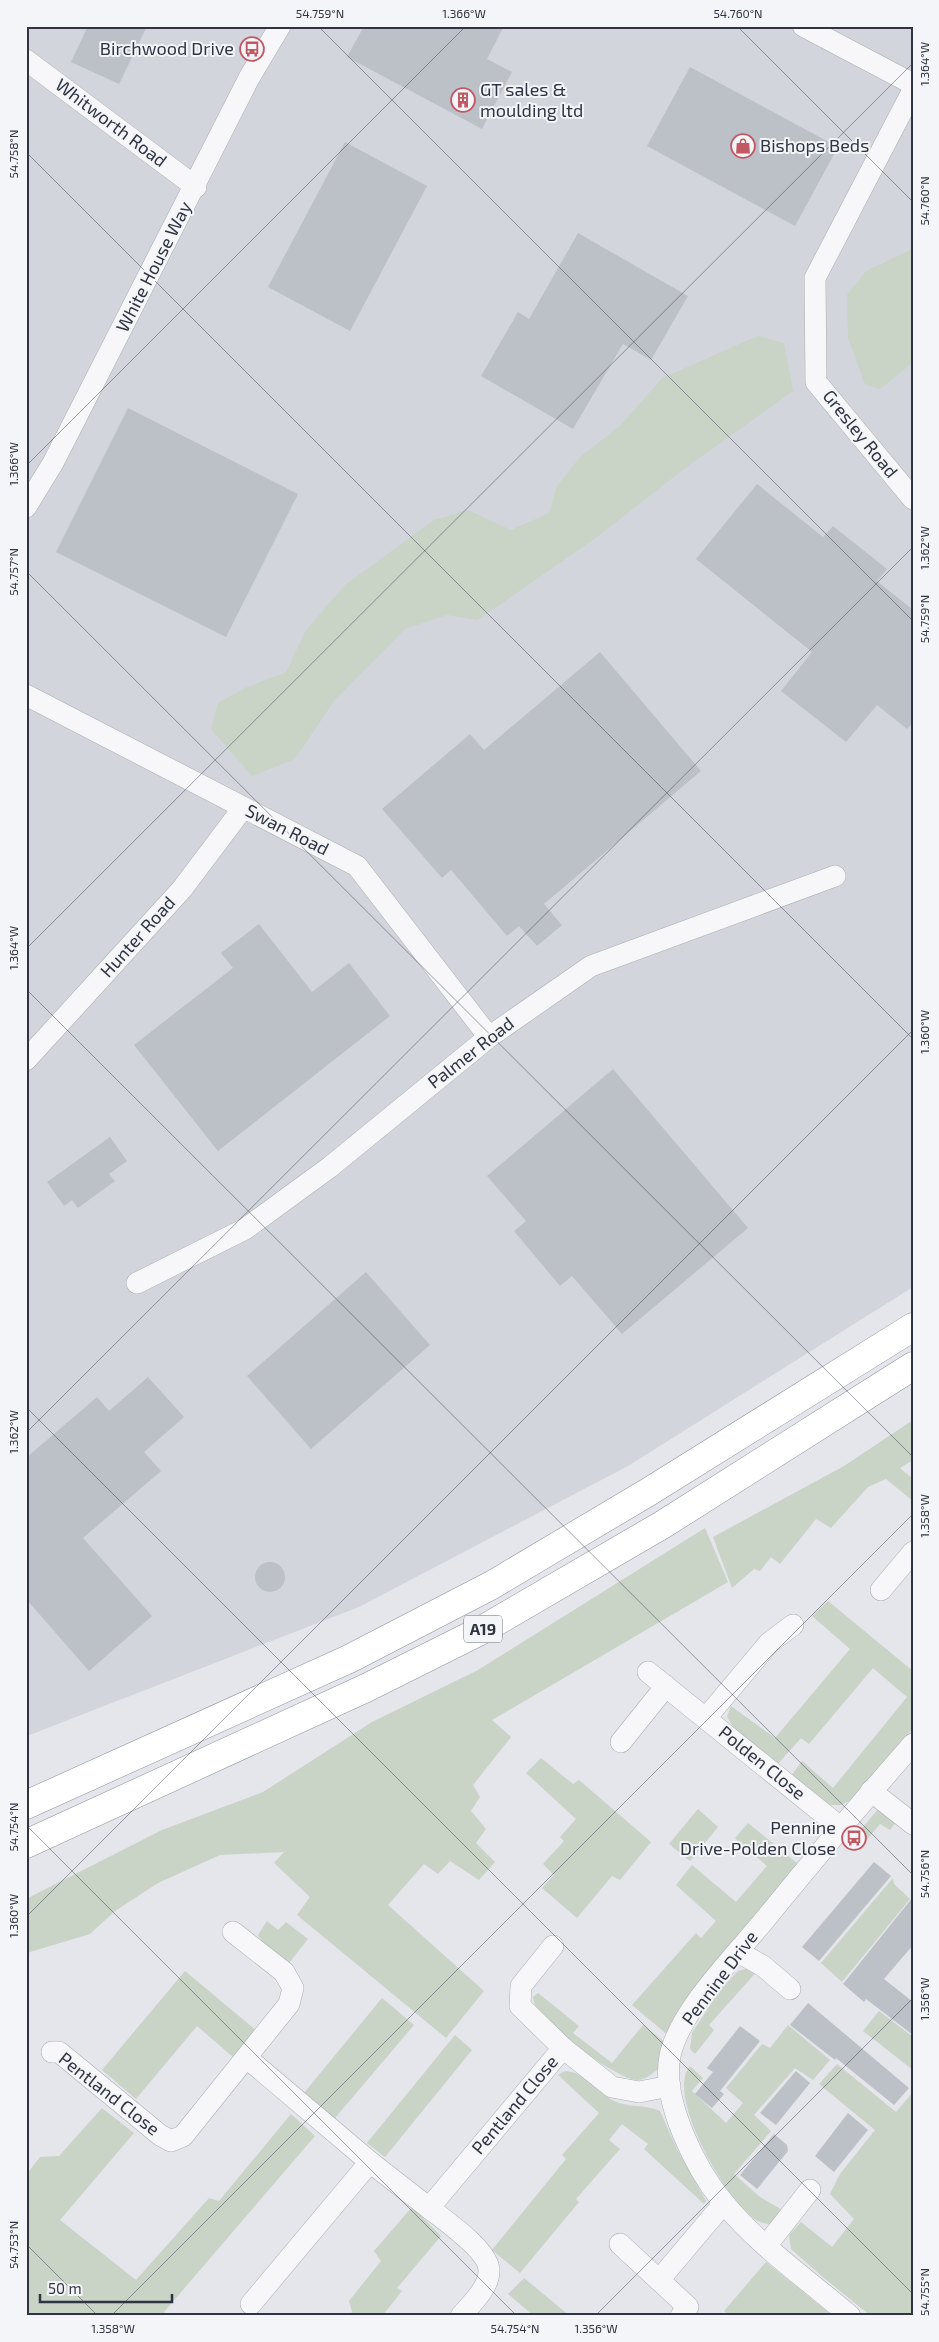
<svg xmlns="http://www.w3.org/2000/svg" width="939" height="2342" font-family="'Exo 2',sans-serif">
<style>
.built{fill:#d3d5dc}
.green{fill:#c9d3c6}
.building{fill:#bcc0c7}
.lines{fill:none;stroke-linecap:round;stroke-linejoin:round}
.minor-casing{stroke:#aaadb5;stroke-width:22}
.highway-casing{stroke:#8d93a0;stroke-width:29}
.minor{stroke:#f7f7f9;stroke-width:21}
.highway{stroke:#fff;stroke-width:28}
.ticks{fill:none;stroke:#2e3441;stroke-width:1;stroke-opacity:0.45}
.labels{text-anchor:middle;stroke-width:4;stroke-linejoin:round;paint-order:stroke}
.shield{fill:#f4f5f8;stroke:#696e78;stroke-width:1}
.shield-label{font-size:16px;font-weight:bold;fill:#2e3441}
.poi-label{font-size:18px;fill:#2e3441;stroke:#f4f5f8;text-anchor:end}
.street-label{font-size:18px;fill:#2e3441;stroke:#f4f5f8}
.neatline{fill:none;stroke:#2e3441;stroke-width:2}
.ticks-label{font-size:12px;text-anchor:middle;fill:#2e3441}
</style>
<rect width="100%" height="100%" fill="#e4e6eb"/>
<path class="built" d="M 26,26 L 913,26 L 913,1287 L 628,1466 L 359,1607 L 27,1736 Z"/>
<g class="green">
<path d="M 913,249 L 913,362 L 880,389 L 865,384 L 848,338 L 847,295 L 866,271 Z"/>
<path d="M 758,336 L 784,343 L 793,391 L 684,469 L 597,537 L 478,620 L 447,615 L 405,629 L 334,701 L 295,759 L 252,776 L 211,729 L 218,703 L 245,688 L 286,672 L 306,630 L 345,585 L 434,520 L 468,510 L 511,530 L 549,513 L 557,486 L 580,457 L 620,426 L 662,378 Z"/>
<path d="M 913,1420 L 913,1460 L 900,1468 L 913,1479 L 913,1501 L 886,1479 L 868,1487 L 831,1528 L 816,1519 L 780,1564 L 771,1557 L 760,1571 L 754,1569 L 732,1588 L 713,1537 L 844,1466 Z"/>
<path d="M 705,1528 L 728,1582 L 492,1720 L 511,1737 L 473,1785 L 480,1797 L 471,1811 L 486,1829 L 476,1843 L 495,1862 L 479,1880 L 450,1861 L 438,1874 L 424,1864 L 388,1905 L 484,1991 L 446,2038 L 297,1915 L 310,1897 L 274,1863 L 284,1852 L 220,1855 L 158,1883 L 115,1911 L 90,1934 L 30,1952 L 26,1956 L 26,1899 L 162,1830 L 263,1792 L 372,1722 L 478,1670 Z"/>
<path d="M 828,1601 L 913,1671 L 913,1728 L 851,1800 L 841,1805 L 830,1805 L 791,1776 L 802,1761 L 833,1788 L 907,1697 L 873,1668 L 809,1744 L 801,1738 L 777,1765 L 734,1728 L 727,1717 L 731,1706 L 775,1738 L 850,1649 L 812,1616 Z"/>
<path d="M 541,1758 L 573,1784 L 579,1780 L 651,1842 L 620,1880 L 612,1876 L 577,1918 L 542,1888 L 554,1875 L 543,1864 L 564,1841 L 560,1837 L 576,1819 L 526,1773 Z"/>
<path d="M 880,1807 L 896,1822 L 890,1830 L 880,1824 L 860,1848 L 851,1841 Z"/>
<path d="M 698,1809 L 718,1827 L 690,1861 L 669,1844 Z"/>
<path d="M 748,1823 L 798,1864 L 669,2036 L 632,2005 L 696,1933 L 701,1938 L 716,1921 L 676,1885 L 692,1865 L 736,1902 L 767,1866 L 735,1838 Z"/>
<path d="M 893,1878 L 894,1884 L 910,1899 L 842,1982 L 821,1963 Z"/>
<path d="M 267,1921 L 278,1930 L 286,1922 L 308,1939 L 289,1963 L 264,1945 L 258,1935 Z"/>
<path d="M 753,1967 L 759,1969 L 709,2025 L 714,2030 L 695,2054 L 690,2049 L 692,2033 L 720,1990 L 738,1971 Z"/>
<path d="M 185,1971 L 257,2031 L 234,2058 L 197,2026 L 136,2099 L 102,2070 Z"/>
<path d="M 538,1993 L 579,2026 L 573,2033 L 612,2063 L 643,2025 L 666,2043 L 661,2067 C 654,2072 647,2079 638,2080 C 619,2081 549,2028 537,2012 C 535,2008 534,2002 533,1997 Z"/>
<path d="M 382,1998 L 414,2025 L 335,2118 L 304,2093 Z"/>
<path d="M 879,2011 L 913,2037 L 913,2070 L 863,2031 Z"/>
<path d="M 788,2025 L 830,2060 L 813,2080 L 795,2068 L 754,2115 L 771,2131 L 734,2174 L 760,2197 L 786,2212 L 779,2222 C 772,2224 767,2225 760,2222 C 730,2209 664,2095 690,2066 L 703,2078 L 692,2091 L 726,2123 L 743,2103 L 726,2088 L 762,2044 L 770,2048 Z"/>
<path d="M 455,2035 L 472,2050 L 385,2157 L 367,2143 Z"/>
<path d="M 837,2064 L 896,2112 L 913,2092 L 913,2316 L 871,2316 L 824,2278 L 791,2249 L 789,2235 L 801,2222 L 832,2247 L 854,2219 L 830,2194 L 840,2174 L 875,2130 L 819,2084 Z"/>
<path d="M 565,2071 C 585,2072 597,2092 614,2101 C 629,2108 645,2104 660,2111 L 677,2149 L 706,2201 L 704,2204 L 644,2149 L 648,2144 L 622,2124 L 609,2140 L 620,2149 L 576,2199 L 579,2202 L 520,2273 L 492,2250 L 566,2159 L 562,2155 L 599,2113 L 558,2075 Z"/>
<path d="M 102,2108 L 134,2133 L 60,2220 L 136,2280 L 209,2198 L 219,2201 L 291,2114 L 315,2136 L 164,2312 L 168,2316 L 26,2316 L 26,2175 L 40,2157 L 59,2156 Z"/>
<path d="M 412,2207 L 441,2236 L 397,2288 L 402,2291 L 382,2316 L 349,2316 L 352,2312 L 349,2301 L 381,2261 L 374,2251 Z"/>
<path d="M 766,2262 L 833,2316 L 729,2316 L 724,2311 Z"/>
<path d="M 524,2278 L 570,2316 L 534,2316 L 508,2294 Z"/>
</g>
<g class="building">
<path d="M 88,26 L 147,26 L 119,84 L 71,62 Z"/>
<path d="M 364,26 L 504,26 L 487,59 L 512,72 L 482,129 L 347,57 Z"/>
<path d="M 690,67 L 838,147 L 795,226 L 647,146 Z"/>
<path d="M 345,142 L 427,186 L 350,331 L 268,287 Z"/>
<path d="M 578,233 L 688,296 L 651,360 L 623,344 L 573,429 L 481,376 L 518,312 L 529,319 Z"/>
<path d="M 128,408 L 298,494 L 226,637 L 56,552 Z"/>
<path d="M 757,484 L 823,537 L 833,526 L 887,569 L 877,581 L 913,610 L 913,722 L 907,729 L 877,705 L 846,742 L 781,691 L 812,652 L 696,559 Z"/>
<path d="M 600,652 L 701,771 L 544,904 L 562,925 L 537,946 L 519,926 L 507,936 L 451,870 L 442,878 L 382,809 L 470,734 L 484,750 Z"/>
<path d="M 259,924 L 312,992 L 349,963 L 390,1016 L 218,1151 L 134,1045 L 233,968 L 221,953 Z"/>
<path d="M 613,1069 L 748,1228 L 622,1334 L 572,1276 L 560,1286 L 514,1231 L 526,1221 L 487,1176 Z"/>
<path d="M 110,1137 L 127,1161 L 109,1174 L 115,1181 L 78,1208 L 72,1200 L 64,1206 L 47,1182 Z"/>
<path d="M 366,1272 L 430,1345 L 311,1449 L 247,1376 Z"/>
<path d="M 148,1377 L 184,1417 L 144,1452 L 161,1471 L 83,1538 L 152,1616 L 89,1671 L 26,1599 L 26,1458 L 97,1397 L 109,1411 Z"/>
<circle cx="270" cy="1577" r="15"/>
<path d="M 874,1862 L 891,1876 L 819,1961 L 802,1947 Z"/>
<path d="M 913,1897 L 913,1945 L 884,1979 L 913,2002 L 913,2035 L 866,1999 L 864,2002 L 843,1984 Z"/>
<path d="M 808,2003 L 909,2088 L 894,2105 L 836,2058 L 835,2060 L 790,2025 Z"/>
<path d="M 740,2026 L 760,2041 L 720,2091 L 724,2094 L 712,2108 L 695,2094 L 713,2072 L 707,2068 Z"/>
<path d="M 796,2071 L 810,2083 L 776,2125 L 760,2113 Z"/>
<path d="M 848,2113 L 868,2130 L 834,2172 L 815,2156 Z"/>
<path d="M 774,2134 L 787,2145 L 788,2151 L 757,2189 L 740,2175 Z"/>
</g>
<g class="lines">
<g class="minor-casing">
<g id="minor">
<path d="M 803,26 L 913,84"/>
<path d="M 26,60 L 196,187"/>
<path d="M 913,90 L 815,278 L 816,382 L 913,499"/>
<path d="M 26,507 L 53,463 L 249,78 L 280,26"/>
<path d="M 26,695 L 357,866 L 489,1037"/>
<path d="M 26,1060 L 182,889 L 243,808"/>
<path d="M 137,1283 L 245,1229 L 330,1167 L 489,1037 L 591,966 L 835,876"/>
<path d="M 881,1590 L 913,1552"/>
<path d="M 648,1672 L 840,1827"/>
<path d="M 706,1718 L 769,1643 L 793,1625"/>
<path d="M 621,1742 L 666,1686"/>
<path d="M 871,1791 L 913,1824"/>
<path d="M 553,1946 L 521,1986 L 520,2006 L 563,2048 L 612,2087 L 639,2092 L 670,2086"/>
<path d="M 738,1952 L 763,1966 L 790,1989"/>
<path d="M 52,2052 L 59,2052 L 160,2135 L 171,2141 L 183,2136 L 289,2004 L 293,1988 L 284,1972 L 233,1932"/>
<path d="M 247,2058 L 370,2162 L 429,2208"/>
<path d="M 620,2244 L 688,2307 L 681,2316"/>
<path d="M 766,2246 L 810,2190"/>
<path d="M 659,2280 L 724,2203"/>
<path d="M 251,2304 L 370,2162"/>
<path d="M 461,2316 C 471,2304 489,2288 489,2271 C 490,2251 444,2220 429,2208 L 563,2048"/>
<path d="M 850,2316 C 807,2279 759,2246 723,2202 C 696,2169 661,2101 670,2056 C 679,2012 733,1958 762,1923 C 811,1863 861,1803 913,1744"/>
</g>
</g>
<g class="highway-casing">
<g id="highway">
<path d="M 26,1805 L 349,1659 L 492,1585 L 650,1491 L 913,1327"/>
<path d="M 26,1844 L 366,1688 L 480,1631 L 662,1525 L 913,1366"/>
</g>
</g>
<use href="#minor" class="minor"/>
<use href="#highway" class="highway"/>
</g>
<path class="ticks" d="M 318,26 L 913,621M 737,26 L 913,202M 26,152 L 913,1039M 26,466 L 466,26M 26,571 L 913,1457M 26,949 L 913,63M 26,989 L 913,1875M 26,1407 L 913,2294M 26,1433 L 913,547M 26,1825 L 517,2316M 26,1917 L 913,1030M 26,2244 L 98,2316M 111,2316 L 913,1514M 595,2316 L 913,1998"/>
<defs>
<g id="bus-ring" transform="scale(1.25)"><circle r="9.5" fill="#f4f5f8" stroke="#c05963" stroke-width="1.5"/><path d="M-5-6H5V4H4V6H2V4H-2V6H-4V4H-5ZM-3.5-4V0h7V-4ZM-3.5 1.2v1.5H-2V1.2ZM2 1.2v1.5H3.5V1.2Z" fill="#c05963"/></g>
<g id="building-ring" transform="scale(1.25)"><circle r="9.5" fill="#f4f5f8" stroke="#c05963" stroke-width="1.5"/><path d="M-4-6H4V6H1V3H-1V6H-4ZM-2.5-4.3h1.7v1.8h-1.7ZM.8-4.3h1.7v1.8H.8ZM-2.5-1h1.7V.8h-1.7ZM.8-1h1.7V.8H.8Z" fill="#c05963"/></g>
<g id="shop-ring" transform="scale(1.25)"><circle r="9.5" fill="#f4f5f8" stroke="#c05963" stroke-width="1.5"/><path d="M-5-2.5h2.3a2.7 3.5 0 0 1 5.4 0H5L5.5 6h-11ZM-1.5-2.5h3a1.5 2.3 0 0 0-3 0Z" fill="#c05963"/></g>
</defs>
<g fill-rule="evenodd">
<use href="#bus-ring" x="252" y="49"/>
<use href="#building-ring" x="463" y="100"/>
<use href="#shop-ring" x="743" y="146"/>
<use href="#bus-ring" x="854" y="1838"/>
</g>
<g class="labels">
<rect class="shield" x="464" y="1615.5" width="38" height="27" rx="4"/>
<g class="shield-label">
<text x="483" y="1635">A19</text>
</g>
<g class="poi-label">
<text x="234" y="55">Birchwood Drive</text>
<text x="480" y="96" text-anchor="start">GT sales &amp;<tspan x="480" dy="21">moulding ltd</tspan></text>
<text x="760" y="152" text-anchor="start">Bishops Beds</text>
<text x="836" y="1834">Pennine<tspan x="836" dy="21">Drive-Polden Close</tspan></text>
</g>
<g class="street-label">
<text transform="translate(111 123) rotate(37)" y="6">Whitworth Road</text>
<text transform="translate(154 267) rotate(-63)" y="6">White House Way</text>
<text transform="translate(860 434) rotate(51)" y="6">Gresley Road</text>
<text transform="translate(287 830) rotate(27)" y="6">Swan Road</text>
<text transform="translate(138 937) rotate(-48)" y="6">Hunter Road</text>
<text transform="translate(471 1053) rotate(-38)" y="6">Palmer Road</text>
<text transform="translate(762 1763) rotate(39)" y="6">Polden Close</text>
<text transform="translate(720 1978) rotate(-53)" y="6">Pennine Drive</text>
<text transform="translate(109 2094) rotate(38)" y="6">Pentland Close</text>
<text transform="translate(515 2105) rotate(-50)" y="6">Pentland Close</text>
</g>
</g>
<rect width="939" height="2342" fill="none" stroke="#f4f5f8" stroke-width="55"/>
<path d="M40 2294v8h132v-8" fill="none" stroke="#2e3441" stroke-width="2.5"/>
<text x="48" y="2294" font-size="15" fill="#2e3441" stroke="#f4f5f8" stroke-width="4" paint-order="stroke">50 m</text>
<rect x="28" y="28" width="884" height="2286" class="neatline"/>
<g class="ticks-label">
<text x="320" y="18">54.759°N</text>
<text x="464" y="18">1.366°W</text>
<text x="738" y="18">54.760°N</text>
<text transform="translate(925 64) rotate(-90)" y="4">1.364°W</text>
<text transform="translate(14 154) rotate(-90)" y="4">54.758°N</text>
<text transform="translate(925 201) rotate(-90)" y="4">54.760°N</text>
<text transform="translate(14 464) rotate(-90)" y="4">1.366°W</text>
<text transform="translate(925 548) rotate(-90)" y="4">1.362°W</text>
<text transform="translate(14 572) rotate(-90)" y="4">54.757°N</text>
<text transform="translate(925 619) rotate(-90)" y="4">54.759°N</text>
<text transform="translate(14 948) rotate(-90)" y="4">1.364°W</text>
<text transform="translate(925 1032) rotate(-90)" y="4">1.360°W</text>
<text transform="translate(14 1432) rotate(-90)" y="4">1.362°W</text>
<text transform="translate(925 1516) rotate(-90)" y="4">1.358°W</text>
<text transform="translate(14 1827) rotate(-90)" y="4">54.754°N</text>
<text transform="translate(925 1874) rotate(-90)" y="4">54.756°N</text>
<text transform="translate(14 1916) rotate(-90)" y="4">1.360°W</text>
<text transform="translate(925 1999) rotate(-90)" y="4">1.356°W</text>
<text transform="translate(14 2245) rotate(-90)" y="4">54.753°N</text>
<text transform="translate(925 2292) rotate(-90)" y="4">54.755°N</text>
<text x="113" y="2333">1.358°W</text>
<text x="515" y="2333">54.754°N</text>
<text x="596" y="2333">1.356°W</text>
</g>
</svg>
